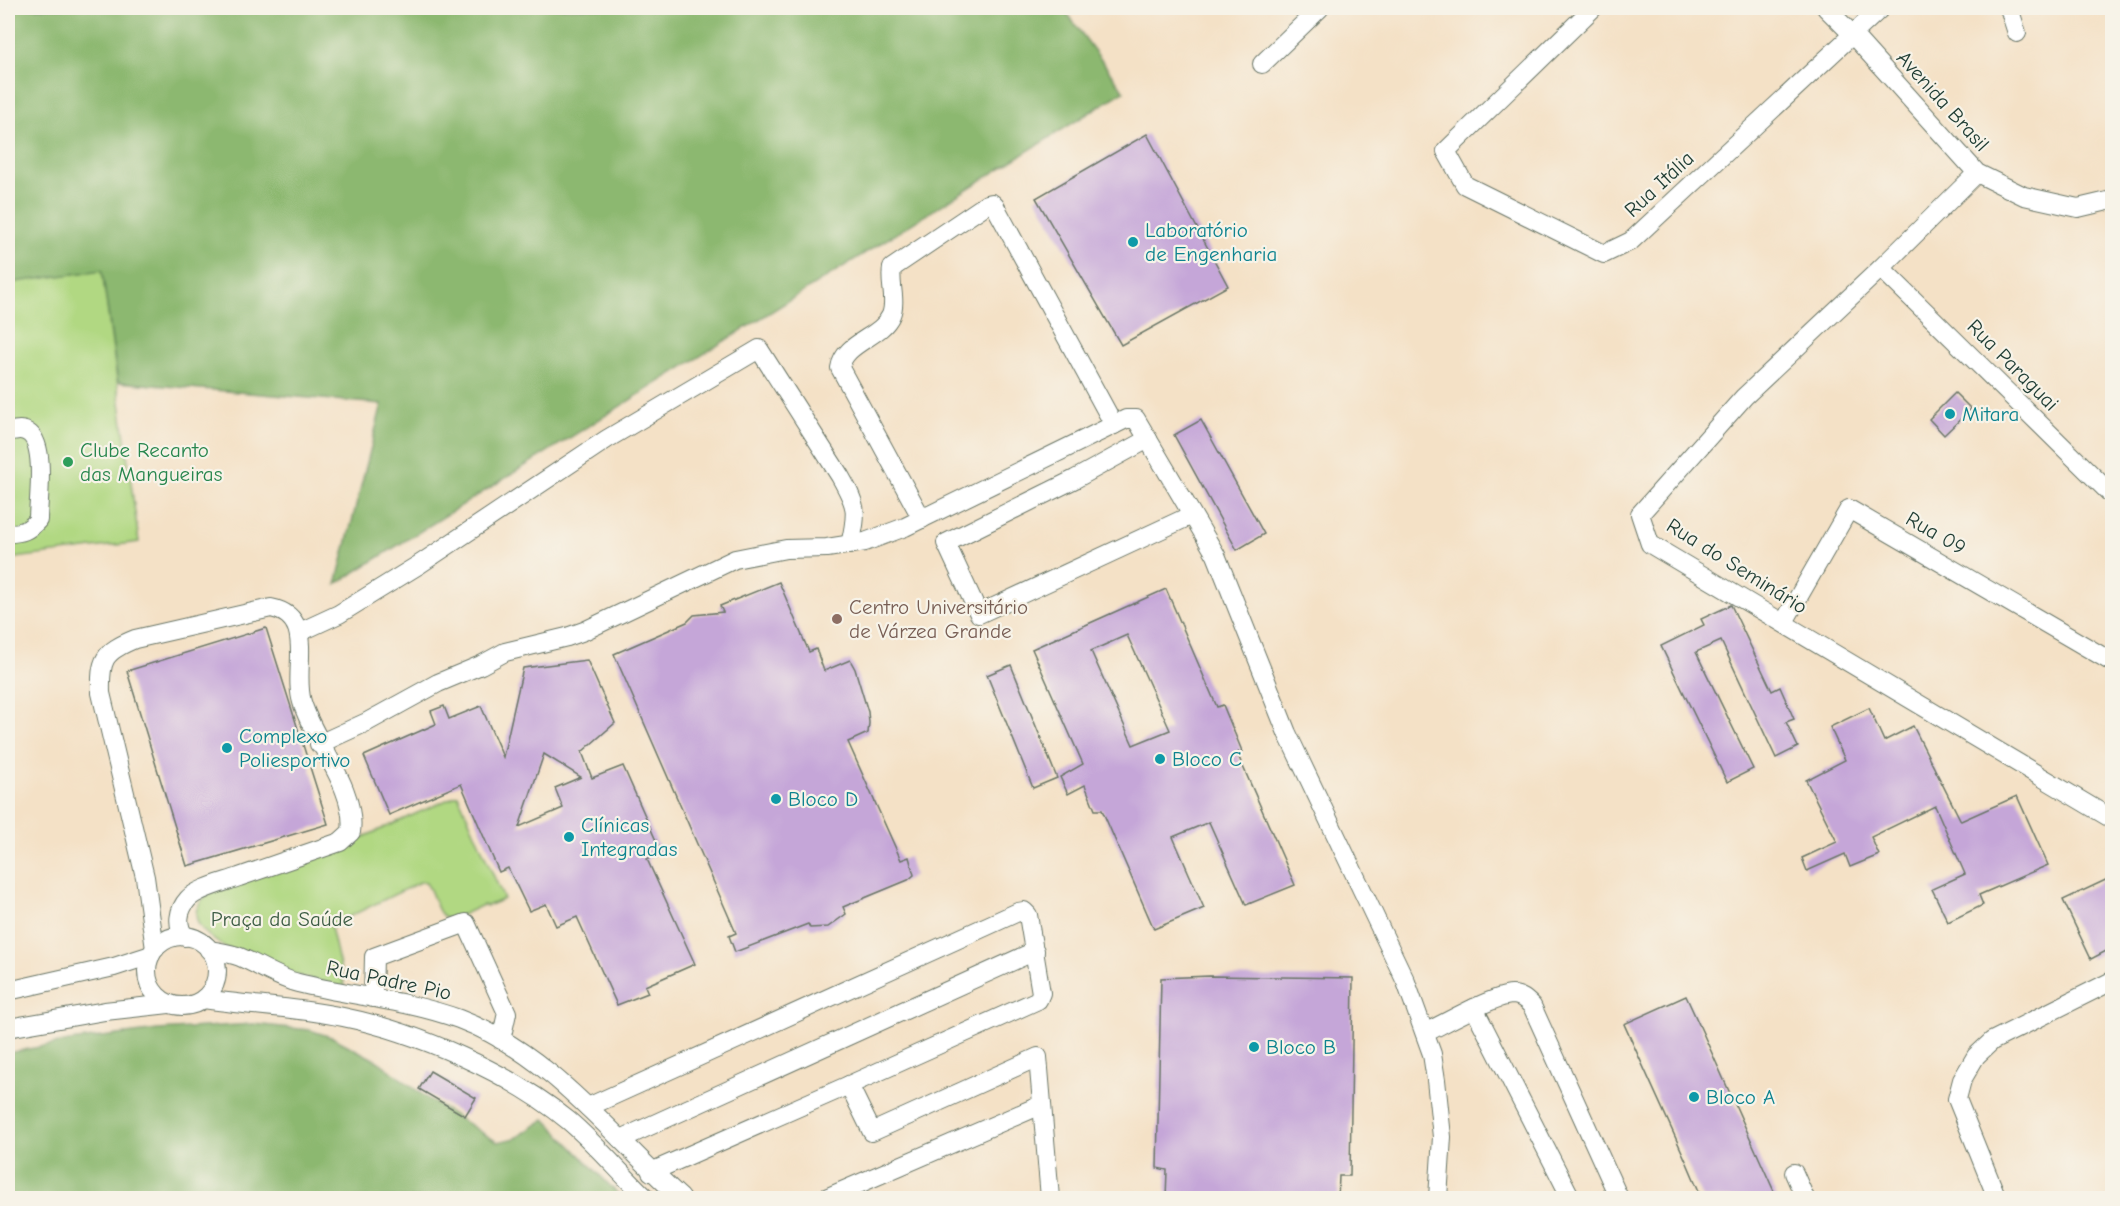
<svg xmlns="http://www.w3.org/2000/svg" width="2120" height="1206" font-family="'Comic Neue',sans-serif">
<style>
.green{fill:#b1d882;stroke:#688a5b;stroke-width:1.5}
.forest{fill:#8cb870;stroke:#567a52;stroke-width:1.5}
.building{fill:#c5a6d8;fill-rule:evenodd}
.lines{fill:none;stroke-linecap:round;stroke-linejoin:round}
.minor-casing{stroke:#6a7667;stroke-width:20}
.minor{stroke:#fff;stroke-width:18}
.culture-dot{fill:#0f9aa8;stroke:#f7f3e8;stroke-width:2}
.leisure-dot{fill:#2e9e5b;stroke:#f7f3e8;stroke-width:2}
.education-dot{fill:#8d6e63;stroke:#f7f3e8;stroke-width:2}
.labels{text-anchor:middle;stroke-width:4.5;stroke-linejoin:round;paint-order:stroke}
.street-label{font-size:21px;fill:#1f3d34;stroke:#f7f3e8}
.culture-label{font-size:21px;fill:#0d838f;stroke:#f7f3e8;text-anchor:start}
.leisure-label{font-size:21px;fill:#27864d;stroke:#f7f3e8;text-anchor:start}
.education-label{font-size:21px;fill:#785e54;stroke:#f7f3e8;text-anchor:start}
.park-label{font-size:21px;fill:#3c5c44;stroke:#f7f3e8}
</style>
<rect width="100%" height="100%" fill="#f7f3e8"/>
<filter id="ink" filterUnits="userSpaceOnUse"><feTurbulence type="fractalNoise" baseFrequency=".0167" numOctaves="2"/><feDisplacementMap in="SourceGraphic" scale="12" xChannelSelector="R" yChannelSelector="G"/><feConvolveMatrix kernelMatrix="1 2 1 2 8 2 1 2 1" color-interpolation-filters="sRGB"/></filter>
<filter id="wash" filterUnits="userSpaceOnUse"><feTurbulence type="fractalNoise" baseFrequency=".008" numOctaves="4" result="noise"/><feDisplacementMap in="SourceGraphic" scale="24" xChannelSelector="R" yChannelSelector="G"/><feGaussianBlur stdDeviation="1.35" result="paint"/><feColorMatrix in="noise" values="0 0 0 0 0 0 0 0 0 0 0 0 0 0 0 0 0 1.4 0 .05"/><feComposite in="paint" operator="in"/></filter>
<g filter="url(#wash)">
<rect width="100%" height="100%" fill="#f4e1c6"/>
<g class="green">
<path d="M 102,270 L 139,542 L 8,559 L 8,283 Z"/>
<path d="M 458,795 L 504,899 L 487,906 L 483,905 L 451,920 C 435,918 435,892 425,882 L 420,882 L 334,924 L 331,927 L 345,988 C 317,981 149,942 209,893 L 332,851 Z"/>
</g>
<g class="forest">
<path d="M 8,8 L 1063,8 L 1124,91 L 336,584 L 382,404 L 118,382 L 102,270 L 8,283 Z"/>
<path d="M 253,1024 L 310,1030 L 334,1038 L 379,1062 L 428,1099 L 497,1142 L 516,1138 L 545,1119 L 622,1198 L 8,1198 L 8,1053 L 70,1041 L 158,1030 Z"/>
</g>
<g id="blocks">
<g class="building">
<path d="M 1147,134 L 1228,286 L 1121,345 L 1036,198 Z"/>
<path d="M 1955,393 L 1971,409 L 1944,435 L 1929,419 Z"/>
<path d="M 1201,420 L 1264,534 L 1237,550 L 1174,435 Z"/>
<path d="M 779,582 L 809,652 L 816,649 L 824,671 L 850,660 L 855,669 L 868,712 L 869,723 L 868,733 L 848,742 L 901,860 L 909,857 L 914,875 L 908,880 L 843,907 L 846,914 L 828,927 L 810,928 L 808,924 L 735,952 L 729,936 L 736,933 L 614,654 L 687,622 L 694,615 L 723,612 L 720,606 Z"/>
<path d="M 1166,589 L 1217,707 L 1223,705 L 1242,751 L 1237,753 L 1295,885 L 1246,905 L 1209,822 L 1173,837 L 1204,908 L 1154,929 L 1102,810 L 1095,810 L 1085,785 L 1068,794 L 1060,777 L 1083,764 L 1032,649 ZM 1127,635 L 1170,730 L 1133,745 L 1091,651 Z"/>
<path d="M 1731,605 L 1772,691 L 1780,687 L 1794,719 L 1786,722 L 1798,747 L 1776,758 L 1721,641 L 1696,652 L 1753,769 L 1727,782 L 1661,646 L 1704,625 L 1701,619 Z"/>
<path d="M 266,628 L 328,824 L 187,866 L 127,671 Z"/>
<path d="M 587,660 L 615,723 L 582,752 L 592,778 L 623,766 L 661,852 L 647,859 L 695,964 L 645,986 L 648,993 L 617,1005 L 577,917 L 556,926 L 546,904 L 529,911 L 508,868 L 499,872 L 461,784 L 389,815 L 364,756 L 436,724 L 431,711 L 444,706 L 449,719 L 481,706 L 503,757 L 523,668 ZM 544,754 L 581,777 L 555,788 L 563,808 L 519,827 Z"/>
<path d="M 1011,665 L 1057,778 L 1033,788 L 987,675 Z"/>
<path d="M 1869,708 L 1884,741 L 1913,726 L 1961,821 L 2017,796 L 2048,865 L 1979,895 L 1983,905 L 1948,922 L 1932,889 L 1965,874 L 1935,806 L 1871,837 L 1879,855 L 1850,867 L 1845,854 L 1807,871 L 1802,858 L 1837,842 L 1806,780 L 1845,760 L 1830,727 Z"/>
<path d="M 2112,877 L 2112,948 L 2091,959 L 2063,900 Z"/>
<path d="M 1210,976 L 1353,978 L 1350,1176 L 1339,1176 L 1338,1198 L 1166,1198 L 1167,1170 L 1157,1168 L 1161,978 Z"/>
<path d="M 1686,996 L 1702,1031 L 1777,1198 L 1702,1198 L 1687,1163 L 1624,1024 Z"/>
<path d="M 430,1071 L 476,1098 L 465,1116 L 419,1089 Z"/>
</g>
</g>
</g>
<g filter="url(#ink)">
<use href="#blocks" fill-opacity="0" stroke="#6a7667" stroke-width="1.5"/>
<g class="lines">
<g class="minor-casing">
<g id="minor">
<path d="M 1593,8 L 1446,151 L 1465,185 L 1604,254 L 1631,241 L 1881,8"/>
<path d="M 1826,8 L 1852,34 L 1977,173 L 2024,196 L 2078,208 L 2112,200"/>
<path d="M 2009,8 L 2017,33"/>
<path d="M 1262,64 L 1320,8"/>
<path d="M 1977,173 L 1881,268 L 1744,397 L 1640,514 L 1650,544 L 2112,819"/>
<path d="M 1881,268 L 2112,495"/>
<path d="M 8,432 C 16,430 23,428 30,434 C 46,448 38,500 38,520 C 28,531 22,533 8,533"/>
<path d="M 1148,439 L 1075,479 L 946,543 L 979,614 L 1192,515"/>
<path d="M 922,519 L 840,368 C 844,342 881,338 891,315 C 897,300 889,283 892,268 L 987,204 L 992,203 L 995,206 L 1114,425"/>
<path d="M 1784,622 L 1849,509 L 2112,662"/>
<path d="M 300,632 L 339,614 L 420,564 L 607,439 L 759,349 L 840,476 C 857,506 858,510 850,545"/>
<path d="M 319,744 L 367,722 L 438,683 L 481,665 L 505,652 L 567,637 L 584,631 L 735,559 L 786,549 L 827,548 L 865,542 L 905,527 L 1126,419 L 1136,419 L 1216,555 L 1287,733 L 1406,982 L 1432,1054 L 1436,1080 L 1442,1137 L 1438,1198"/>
<circle cx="182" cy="971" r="35"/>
<path d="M 155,949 L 145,877 L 101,693 C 100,660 103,652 135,639 L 271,608 C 317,617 292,669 302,702 C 314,743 357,788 351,832 L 340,842 C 306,854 273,865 239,877 C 226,882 198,888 188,899 C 178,910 176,925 185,937"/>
<path d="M 209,950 C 219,952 230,953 240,957 C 259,965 278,978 298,983 C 351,996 407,1000 459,1019 C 550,1053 611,1135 681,1198"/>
<path d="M 8,991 L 114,967 L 151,955"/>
<path d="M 373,998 L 374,957 L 466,923 L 507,1013 L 501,1040"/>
<path d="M 204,999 C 250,1006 297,1007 343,1017 C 417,1032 511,1073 569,1121 C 596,1144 620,1173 646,1198"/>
<path d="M 1474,1008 L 1571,1198"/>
<path d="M 8,1028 L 105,1011 L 169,1004"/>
<path d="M 1425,1033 C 1445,1023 1492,996 1512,995 C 1521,995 1526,1000 1532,1006 L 1619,1198"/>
<path d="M 849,1085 L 872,1132 L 1038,1057 L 1050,1198"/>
<path d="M 588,1107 L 1018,912 L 1024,911 L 1028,915 L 1041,993 L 1038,1000 L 849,1085 L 651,1172"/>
<path d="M 621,1139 L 1035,951"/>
<path d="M 1794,1173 L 1805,1198"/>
<path d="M 826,1198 L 1041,1105"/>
<path d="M 1997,1198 L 1957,1099 L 1962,1080 L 1976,1056 L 1992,1041 L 2112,981"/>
</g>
</g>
<use href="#minor" class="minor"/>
</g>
</g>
<g class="culture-dot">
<circle cx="1133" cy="242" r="6"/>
<circle cx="1950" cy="414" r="6"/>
<circle cx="227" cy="748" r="6"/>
<circle cx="1160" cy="759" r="6"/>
<circle cx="776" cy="799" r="6"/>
<circle cx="569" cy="837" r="6"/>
<circle cx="1254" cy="1047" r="6"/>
<circle cx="1694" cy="1097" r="6"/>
</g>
<circle class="leisure-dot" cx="68" cy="462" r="6"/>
<circle class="education-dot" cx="837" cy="619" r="6"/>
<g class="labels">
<g class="street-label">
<text transform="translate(1943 101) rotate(48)" y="7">Avenida Brasil</text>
<text transform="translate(1659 184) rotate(-43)" y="7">Rua Itália</text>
<text transform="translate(2013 365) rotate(45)" y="7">Rua Paraguai</text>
<text transform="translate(1936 533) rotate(30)" y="7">Rua 09</text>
<text transform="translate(1737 566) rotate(32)" y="7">Rua do Seminário</text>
<text transform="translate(389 980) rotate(12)" y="7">Rua Padre Pio</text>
</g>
<g class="culture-label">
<text x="1145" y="237">Laboratório<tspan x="1145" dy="24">de Engenharia</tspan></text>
<text x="1962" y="421">Mitara</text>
<text x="239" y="743">Complexo<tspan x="239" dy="24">Poliesportivo</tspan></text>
<text x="1172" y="766">Bloco C</text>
<text x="788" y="806">Bloco D</text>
<text x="581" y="832">Clínicas<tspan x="581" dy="24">Integradas</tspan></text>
<text x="1266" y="1054">Bloco B</text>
<text x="1706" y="1104">Bloco A</text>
</g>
<g class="leisure-label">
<text x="80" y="457">Clube Recanto<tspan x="80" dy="24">das Mangueiras</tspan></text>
</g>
<g class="education-label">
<text x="849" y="614">Centro Universitário<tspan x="849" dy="24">de Várzea Grande</tspan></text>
</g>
<g class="park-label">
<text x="282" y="926">Praça da Saúde</text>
</g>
</g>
<rect width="2120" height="1206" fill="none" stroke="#f7f3e8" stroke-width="30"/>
</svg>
